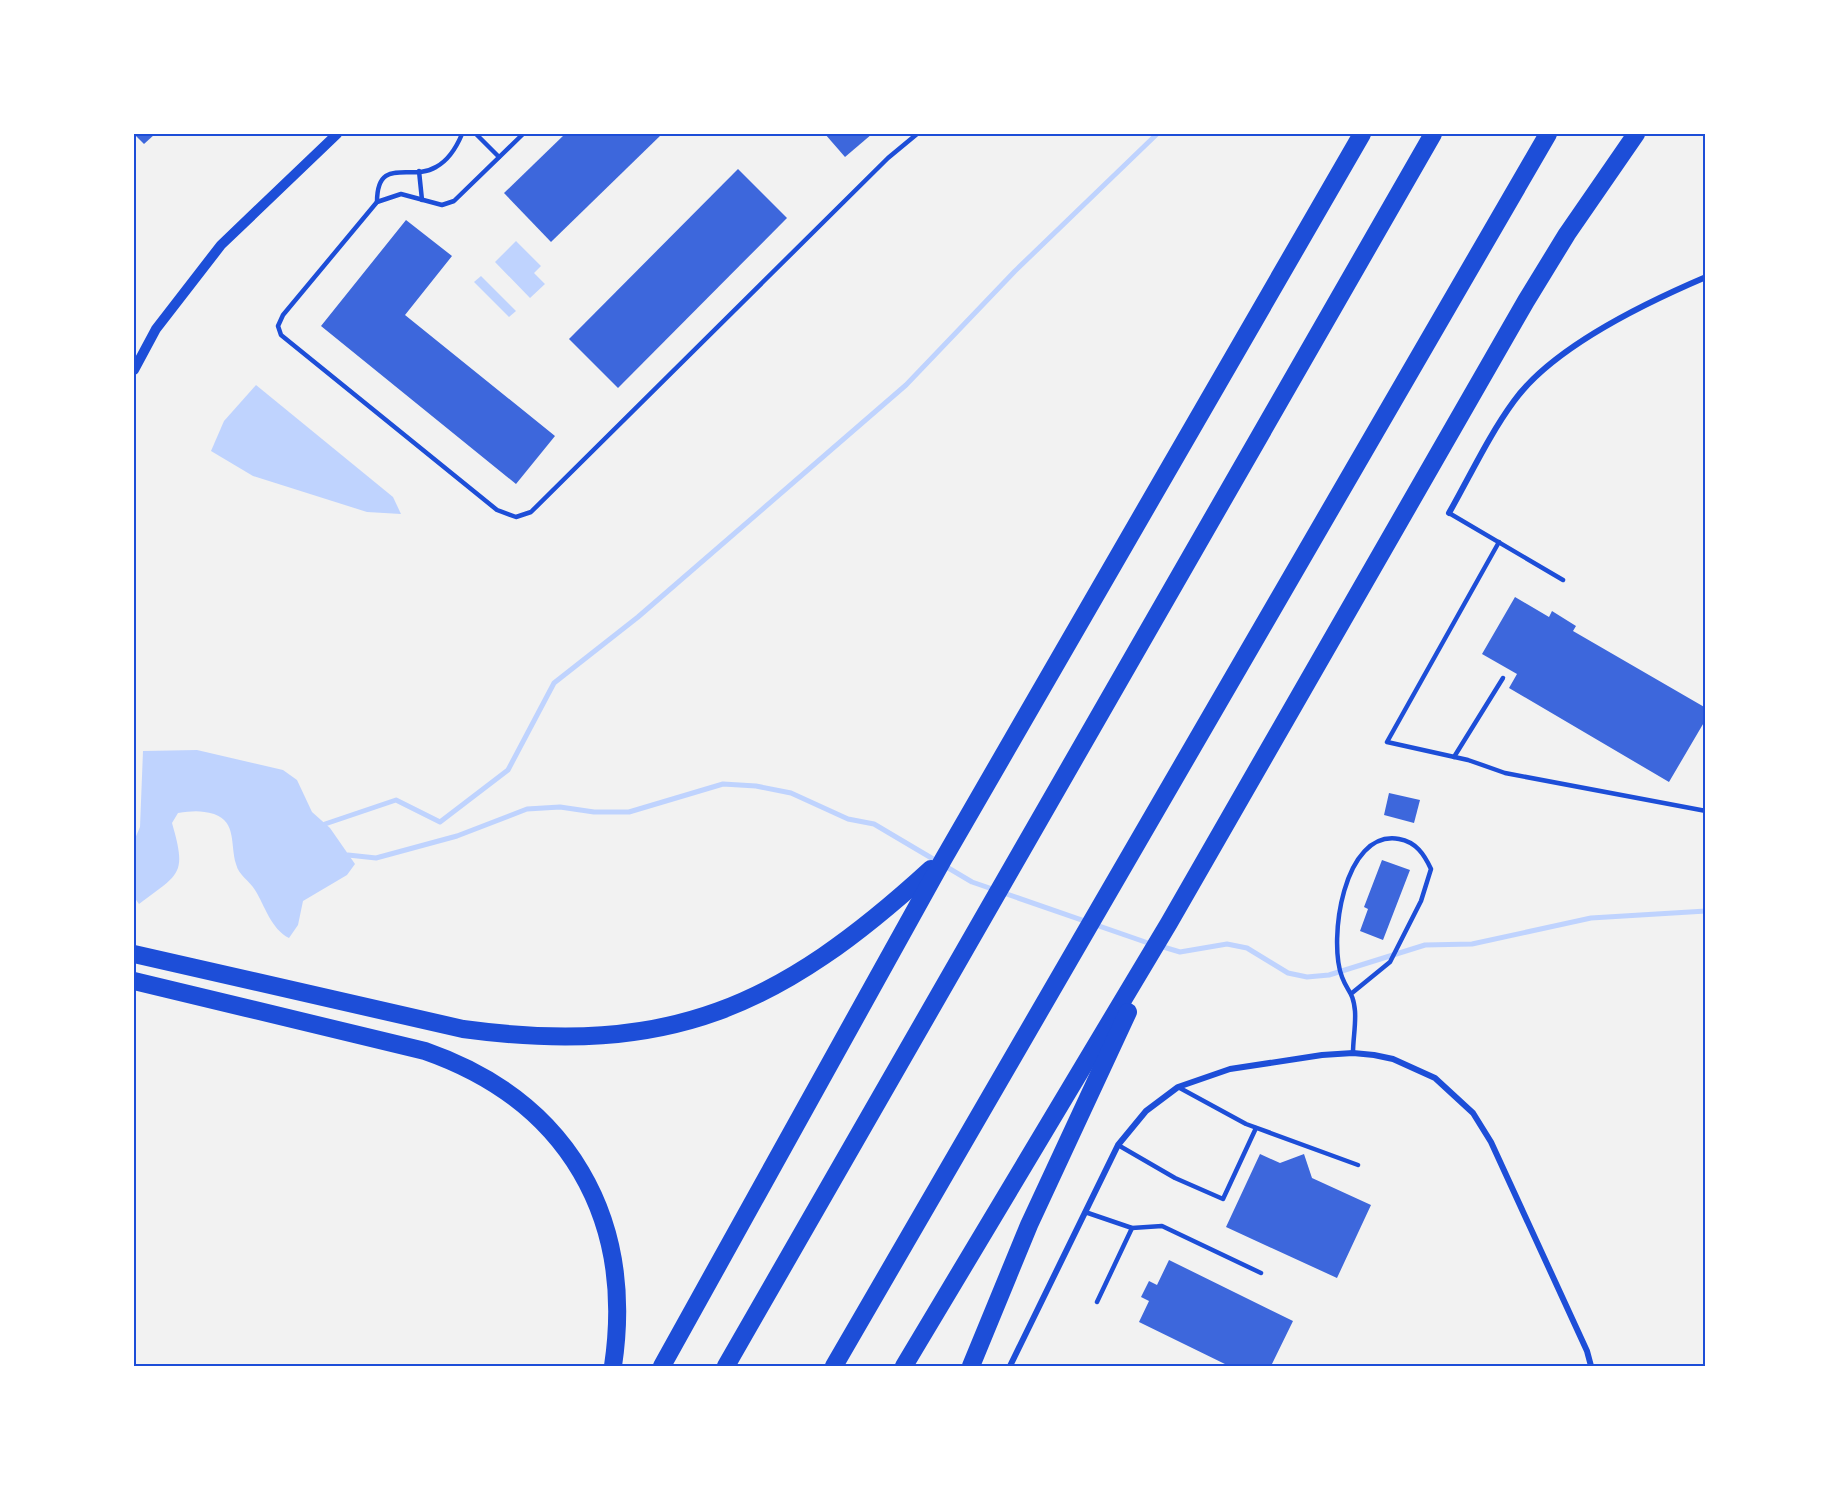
<svg xmlns="http://www.w3.org/2000/svg" width="1839" height="1500" font-family="'Space Grotesk',sans-serif">
<style>
.water{fill:#bfd3fe}
.lines{fill:none;stroke-linecap:round;stroke-linejoin:round}
.stream{stroke:#bfd3fe;stroke-width:5}
.building{fill:#3d67dc}
.service{stroke:#1d4ed8;stroke-width:4.5}
.minor{stroke:#1d4ed8;stroke-width:6}
.tertiary{stroke:#1d4ed8;stroke-width:10}
.motorway{stroke:#1d4ed8;stroke-width:18}
.neatline{fill:none;stroke:#1d4ed8;stroke-width:2}
</style>
<rect width="100%" height="100%" fill="#f2f2f2"/>
<g class="water">
<path d="M 516,241 L 541,266 L 534,273 L 545,284 L 530,298 L 495,262 Z"/>
<path d="M 481,276 L 516,311 L 509,317 L 474,282 Z"/>
<path d="M 256,385 L 393,497 L 401,514 L 367,512 L 253,476 L 211,451 L 224,421 Z"/>
<path d="M 197,750 L 283,770 L 297,780 L 312,812 L 330,828 L 355,864 L 347,875 L 303,901 L 298,925 L 289,938 C 271,929 265,906 255,890 C 249,880 239,876 236,864 C 230,845 237,822 214,814 C 200,810 192,811 178,813 L 172,823 C 187,875 180,873 139,904 L 134,897 L 134,841 L 140,827 L 143,751 Z"/>
</g>
<g class="lines">
<g class="stream">
<path d="M 325,824 L 396,800 L 440,822 L 508,770 L 554,683 L 638,617 L 906,385 L 1015,271 L 1157,134"/>
<path d="M 348,855 L 376,858 L 457,836 L 527,809 L 560,807 L 594,812 L 629,812 L 723,784 L 756,786 L 791,793 L 848,819 L 874,824 L 972,882 L 1151,944"/>
<path d="M 1160,946 L 1180,952 L 1227,944 L 1247,948 L 1288,973 L 1307,977 L 1329,975 L 1425,945 L 1472,944 L 1591,918 L 1706,911"/>
</g>
</g>
<g class="building">
<path d="M 134,134 L 155,134 L 144,144 Z"/>
<path d="M 565,134 L 662,134 L 551,242 L 504,193 Z"/>
<path d="M 825,134 L 872,134 L 845,157 Z"/>
<path d="M 738,169 L 787,218 L 618,388 L 569,339 Z"/>
<path d="M 406,220 L 452,256 L 405,315 L 555,436 L 516,484 L 321,326 Z"/>
<path d="M 1515,597 L 1549,617 L 1552,611 L 1576,626 L 1573,631 L 1706,708 L 1706,719 L 1669,782 L 1509,688 L 1517,674 L 1482,654 Z"/>
<path d="M 1389,793 L 1420,800 L 1414,823 L 1384,815 Z"/>
<path d="M 1382,860 L 1410,870 L 1383,940 L 1360,931 L 1368,909 L 1364,907 Z"/>
<path d="M 1260,1154 L 1280,1163 L 1304,1154 L 1312,1178 L 1371,1205 L 1337,1278 L 1226,1227 Z"/>
<path d="M 1169,1260 L 1293,1321 L 1271,1366 L 1229,1366 L 1139,1322 L 1149,1301 L 1141,1297 L 1149,1281 L 1157,1285 Z"/>
</g>
<g class="lines">
<g class="service">
<path d="M 462,134 C 457,146 449,160 436,167 C 411,182 377,155 377,202 L 401,194 L 442,205 L 454,201 L 523,134"/>
<path d="M 476,134 L 499,157"/>
<path d="M 419,171 L 422,200"/>
<path d="M 377,202 L 283,315 L 278,326 L 281,335 L 497,510 L 516,517 L 531,512 L 888,158 L 917,134"/>
<path d="M 1449,513 L 1563,580"/>
<path d="M 1499,542 L 1387,742 L 1468,760 L 1505,773 L 1706,811"/>
<path d="M 1454,757 L 1503,678"/>
<path d="M 1352,993 L 1390,962 L 1421,901 L 1431,869 C 1424,854 1416,842 1399,839 C 1343,829 1328,941 1342,977 C 1348,993 1353,991 1355,1011 C 1356,1025 1353,1039 1353,1053"/>
<path d="M 1178,1087 L 1246,1124 L 1358,1165"/>
<path d="M 1118,1145 L 1175,1178 L 1223,1199 L 1256,1128"/>
<path d="M 1085,1212 L 1132,1228 L 1162,1226 L 1261,1273"/>
<path d="M 1097,1302 L 1132,1228"/>
</g>
<g class="minor">
<path d="M 1449,513 C 1470,476 1489,435 1514,401 C 1553,347 1645,303 1706,277"/>
<path d="M 1010,1366 L 1118,1145 L 1146,1111 L 1178,1087 L 1230,1069 L 1322,1055 L 1353,1053 L 1374,1055 L 1393,1059 L 1435,1078 L 1473,1113 L 1491,1142 L 1587,1351 L 1591,1366"/>
</g>
<path class="tertiary" d="M 134,370 L 156,329 L 221,245 L 337,134"/>
<g class="motorway">
<path d="M 134,954 L 463,1029 C 670,1057 780,1007 931,869"/>
<path d="M 134,981 L 425,1051 C 568,1101 635,1218 613,1366"/>
<path d="M 662,1366 L 944,858 L 1362,134"/>
<path d="M 726,1366 L 1433,134"/>
<path d="M 834,1366 L 1548,134"/>
<path d="M 904,1366 L 1169,923 L 1526,301 L 1567,234 L 1636,134"/>
<path d="M 971,1366 L 1029,1225 L 1128,1012"/>
</g>
</g>
<rect width="1839" height="1500" fill="none" stroke="#ffffff" stroke-width="270"/>
<rect x="135" y="135" width="1569" height="1230" class="neatline"/>
</svg>
